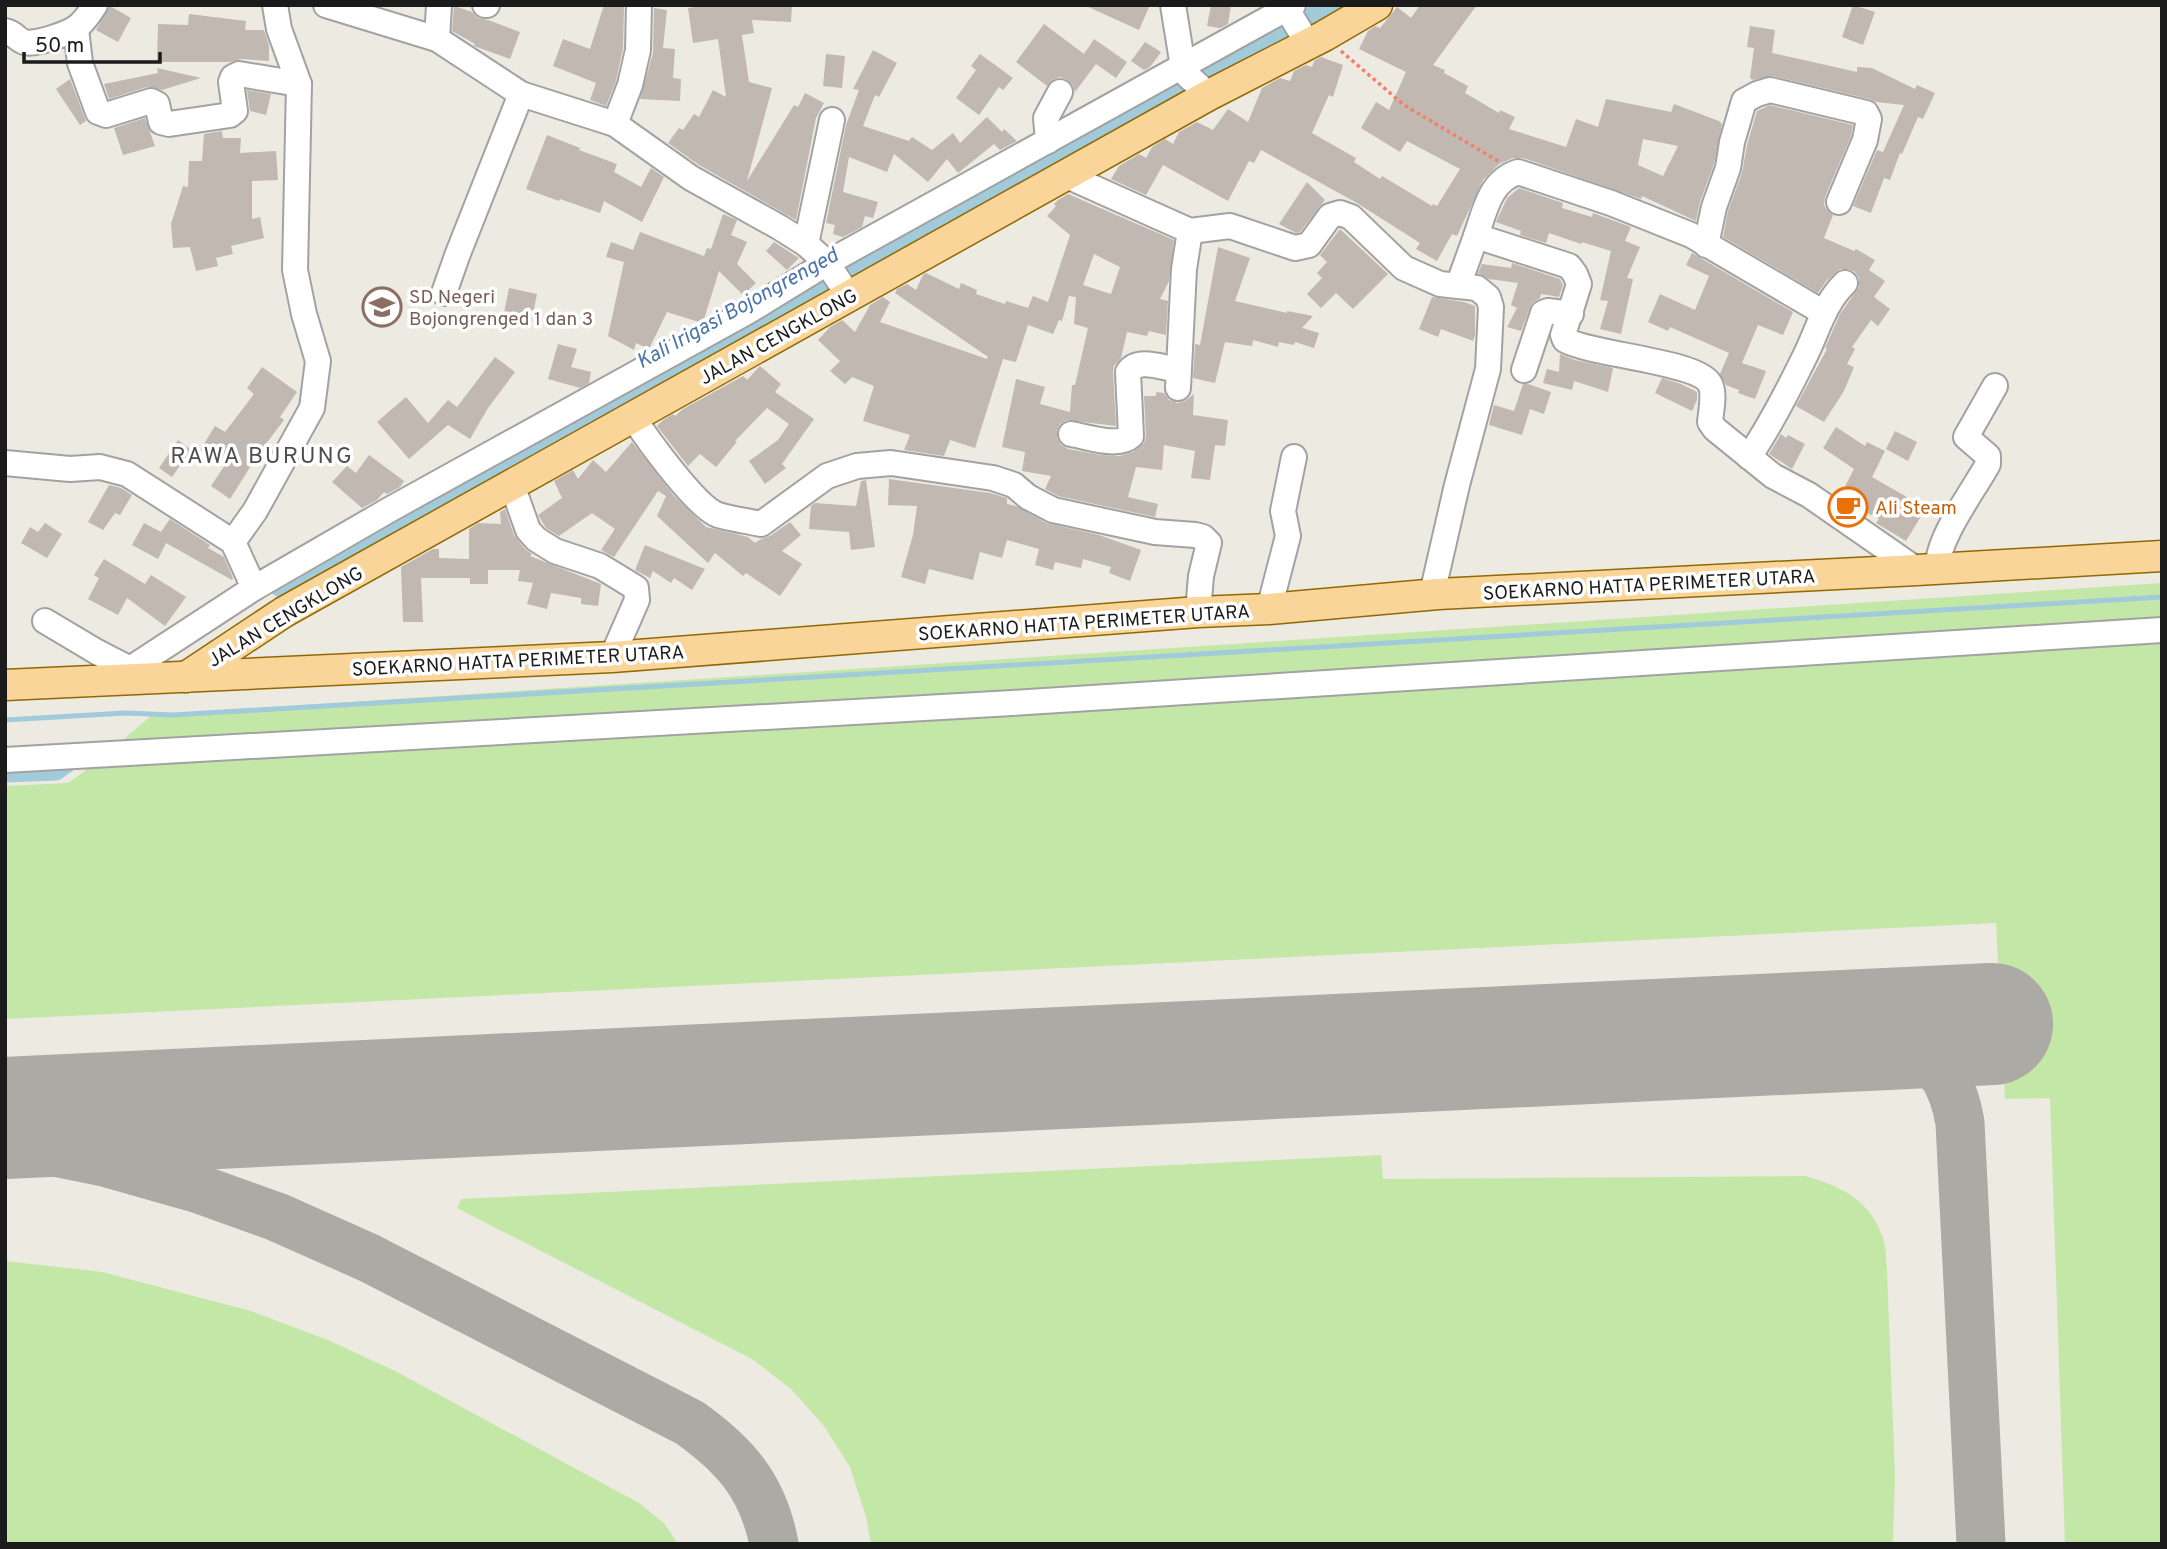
<svg xmlns="http://www.w3.org/2000/svg" width="2167" height="1549" font-family="Overpass,sans-serif">
<style>
.grass{fill:#c3e7a6}
.lines{fill:none;stroke-linecap:round;stroke-linejoin:round}
.stream{stroke:#a1cada;stroke-width:5}
.canal{stroke:#a1cada;stroke-width:19}
.taxiway{stroke:#abaaa5;stroke-width:49}
.runway{stroke:#abaaa5;stroke-width:122}
.building{fill:#c1b8b1;fill-rule:evenodd}
.minor-casing{stroke:#a2a2a2;stroke-width:28}
.major-casing{stroke:#906902;stroke-width:33}
.path{stroke:#f77e68;stroke-width:3.5;stroke-dasharray:3.5 3.5;stroke-linecap:butt}
.minor{stroke:#fff;stroke-width:24}
.major{stroke:#fad599;stroke-width:30}
.labels{text-anchor:middle;stroke-width:7;stroke-linejoin:round;paint-order:stroke}
.education-label{font-size:19px;fill:#785e54;stroke:#fff;text-anchor:start}
.street-label{font-size:19px;fill:#1b1b1b;stroke:#fff}
.food-label{font-size:19px;fill:#c56008;stroke:#fff;text-anchor:start}
.water-label{font-size:21px;font-style:italic;fill:#4a74a9;stroke:#fff}
.quarter-label{font-size:23px;letter-spacing:2px;fill:#4e4e4e;stroke:#fff}
</style>
<rect width="100%" height="100%" fill="#edeae1"/>
<g class="grass">
<path d="M 2162,583 L 2162,1544 L 2065,1544 L 2050,1098 L 2005,1099 L 1996,923 L 5,1019 L 5,786 L 68,783 L 96,763 L 152,715 Z"/>
<path d="M 1381,1155 L 1383,1179 L 1805,1176 C 1841,1186 1870,1200 1883,1238 C 1886,1248 1886,1261 1887,1271 L 1895,1475 L 1893,1544 L 871,1544 L 866,1517 L 850,1467 L 824,1426 L 791,1389 L 752,1359 L 457,1208 L 461,1199 Z"/>
<path d="M 5,1261 L 102,1272 L 251,1311 L 328,1340 L 397,1372 L 639,1503 L 664,1523 L 678,1544 L 5,1544 Z"/>
</g>
<g class="lines">
<path class="stream" d="M 5,720 L 125,713 L 173,715 L 2162,597"/>
<g class="canal">
<path d="M 279,587 L 1332,5"/>
<path d="M 5,773 L 56,771 L 73,759"/>
</g>
<g class="taxiway">
<path d="M 1825,1032 C 1848,1033 1873,1032 1895,1038 C 1935,1050 1954,1085 1960,1123 L 1981,1544"/>
<path d="M 5,1142 L 104,1162 L 199,1189 L 277,1217 L 369,1258 L 690,1423 C 736,1456 763,1487 774,1544"/>
</g>
<path class="runway" d="M 5,1118 L 1992,1024"/>
</g>
<g class="building">
<path d="M 604,5 L 624,6 L 623,48 L 616,81 L 606,106 L 590,100 L 596,83 L 553,66 L 563,39 L 590,49 Z"/>
<path d="M 710,5 L 792,5 L 791,22 L 752,20 L 754,33 L 742,35 L 749,82 L 772,88 L 747,181 L 794,105 L 798,107 L 805,93 L 824,103 L 816,118 L 796,220 L 699,165 L 668,143 L 679,128 L 683,130 L 694,114 L 699,117 L 713,90 L 726,97 L 718,39 L 693,43 L 688,8 Z"/>
<path d="M 1084,5 L 1150,5 L 1139,30 Z"/>
<path d="M 1211,5 L 1231,5 L 1228,24 L 1220,28 L 1207,26 Z"/>
<path d="M 1420,5 L 1477,5 L 1433,65 L 1445,70 L 1444,73 L 1468,86 L 1465,93 L 1499,113 L 1500,110 L 1515,117 L 1509,129 L 1566,147 L 1576,119 L 1598,127 L 1606,99 L 1671,112 L 1674,104 L 1719,121 L 1722,124 L 1714,164 L 1700,202 L 1696,221 L 1642,196 L 1641,199 L 1523,158 L 1513,158 L 1499,164 L 1483,180 L 1457,236 L 1452,234 L 1437,261 L 1416,249 L 1420,243 L 1357,203 L 1261,150 L 1254,163 L 1249,161 L 1228,201 L 1163,165 L 1146,195 L 1111,179 L 1119,166 L 1139,154 L 1146,158 L 1152,147 L 1165,139 L 1173,144 L 1179,132 L 1197,122 L 1213,130 L 1228,109 L 1248,122 L 1262,88 L 1280,78 L 1290,81 L 1294,71 L 1306,65 L 1312,67 L 1314,61 L 1321,57 L 1343,65 L 1333,97 L 1329,95 L 1312,133 L 1356,158 L 1354,162 L 1380,179 L 1382,176 L 1432,206 L 1433,204 L 1437,206 L 1460,169 L 1407,141 L 1400,152 L 1361,128 L 1376,102 L 1389,110 L 1406,72 L 1359,49 L 1368,31 L 1375,26 L 1380,28 L 1397,7 L 1411,18 ZM 1643,139 L 1678,146 L 1663,176 L 1638,165 Z"/>
<path d="M 1853,5 L 1875,12 L 1863,45 L 1842,37 Z"/>
<path d="M 110,6 L 131,18 L 118,42 L 96,30 Z"/>
<path d="M 454,6 L 472,12 L 478,18 L 488,20 L 520,32 L 510,59 L 474,46 L 475,44 L 452,31 Z"/>
<path d="M 654,8 L 667,10 L 663,48 L 675,49 L 673,78 L 681,79 L 680,101 L 640,99 L 653,53 Z"/>
<path d="M 189,14 L 246,21 L 245,30 L 264,30 L 269,45 L 269,61 L 241,59 L 230,62 L 157,62 L 158,24 L 188,25 Z"/>
<path d="M 1044,24 L 1084,54 L 1094,39 L 1127,62 L 1116,78 L 1096,64 L 1075,92 L 1072,84 L 1066,79 L 1060,77 L 1053,79 L 1047,86 L 1016,62 Z"/>
<path d="M 1750,26 L 1775,30 L 1772,53 L 1857,72 L 1857,67 L 1872,68 L 1915,89 L 1917,85 L 1935,93 L 1923,119 L 1918,117 L 1902,154 L 1900,153 L 1890,180 L 1884,178 L 1871,213 L 1853,206 L 1877,150 L 1883,152 L 1904,105 L 1876,102 L 1869,99 L 1773,76 L 1753,80 L 1750,78 L 1754,48 L 1747,47 Z"/>
<path d="M 1145,42 L 1161,52 L 1150,67 L 1144,70 L 1131,61 Z"/>
<path d="M 873,50 L 897,63 L 879,97 L 875,95 L 863,126 L 909,141 L 912,137 L 932,150 L 953,133 L 960,143 L 987,117 L 1002,132 L 1004,129 L 1017,141 L 1000,150 L 994,144 L 958,173 L 947,159 L 928,182 L 894,154 L 887,172 L 849,157 L 843,192 L 878,202 L 873,218 L 865,216 L 862,227 L 843,237 L 833,234 L 835,225 L 826,223 L 846,125 L 859,90 L 853,89 Z"/>
<path d="M 826,54 L 845,56 L 842,88 L 823,86 Z"/>
<path d="M 980,54 L 1013,78 L 1003,90 L 999,87 L 979,115 L 956,98 L 976,70 L 971,66 Z"/>
<path d="M 157,68 L 201,78 L 162,90 L 147,87 L 109,99 L 104,84 L 158,73 Z"/>
<path d="M 70,79 L 86,121 L 80,125 L 56,89 Z"/>
<path d="M 247,90 L 271,94 L 266,115 L 250,111 Z"/>
<path d="M 1770,105 L 1853,125 L 1851,136 L 1825,197 L 1824,205 L 1827,210 L 1833,215 L 1824,238 L 1854,251 L 1856,249 L 1875,260 L 1869,270 L 1885,281 L 1874,297 L 1890,309 L 1878,326 L 1871,320 L 1852,347 L 1855,349 L 1847,364 L 1854,367 L 1844,391 L 1824,422 L 1796,406 L 1827,349 L 1825,348 L 1840,314 L 1859,287 L 1859,278 L 1855,272 L 1849,269 L 1840,269 L 1827,280 L 1818,293 L 1723,237 L 1728,211 L 1742,173 L 1747,145 L 1757,111 Z"/>
<path d="M 145,118 L 155,146 L 123,155 L 114,128 Z"/>
<path d="M 222,131 L 223,138 L 241,138 L 240,153 L 276,151 L 278,180 L 252,181 L 252,219 L 260,217 L 264,238 L 231,246 L 233,254 L 216,258 L 218,266 L 196,271 L 190,247 L 173,248 L 171,224 L 183,186 L 188,187 L 189,161 L 202,161 L 204,134 Z"/>
<path d="M 547,135 L 580,148 L 579,150 L 617,164 L 614,172 L 641,187 L 651,168 L 664,177 L 642,222 L 604,201 L 600,213 L 560,199 L 559,201 L 526,189 Z"/>
<path d="M 1307,182 L 1325,200 L 1300,232 L 1296,233 L 1279,224 Z"/>
<path d="M 1519,188 L 1563,203 L 1562,208 L 1592,217 L 1593,213 L 1631,227 L 1625,241 L 1640,247 L 1627,278 L 1633,279 L 1621,334 L 1600,329 L 1608,301 L 1600,300 L 1611,251 L 1582,242 L 1581,244 L 1549,233 L 1546,243 L 1520,235 L 1521,231 L 1496,222 L 1507,198 Z"/>
<path d="M 1068,194 L 1174,240 L 1169,281 L 1160,299 L 1168,301 L 1166,335 L 1149,331 L 1147,336 L 1127,332 L 1121,358 L 1114,366 L 1113,372 L 1116,426 L 1067,420 L 1060,424 L 1057,430 L 1057,438 L 1061,445 L 1068,449 L 1101,455 L 1119,456 L 1133,452 L 1144,443 L 1146,436 L 1144,396 L 1156,396 L 1156,392 L 1164,393 L 1169,400 L 1178,403 L 1185,401 L 1194,394 L 1193,415 L 1228,420 L 1225,446 L 1215,445 L 1210,480 L 1191,478 L 1195,451 L 1164,445 L 1162,470 L 1136,467 L 1128,497 L 1158,504 L 1155,517 L 1058,496 L 1045,489 L 1051,476 L 1022,471 L 1025,452 L 1002,447 L 1016,379 L 1045,387 L 1040,404 L 1070,412 L 1072,385 L 1075,385 L 1088,328 L 1074,324 L 1076,297 L 1069,296 L 1062,321 L 1059,320 L 1053,334 L 1028,325 L 1016,362 L 1003,359 L 975,448 L 950,440 L 944,456 L 904,450 L 910,435 L 863,421 L 874,386 L 852,377 L 845,384 L 830,371 L 840,361 L 818,340 L 830,327 L 842,320 L 855,332 L 870,305 L 883,297 L 890,302 L 880,322 L 987,359 L 988,357 L 895,293 L 897,289 L 907,284 L 916,290 L 923,275 L 926,273 L 959,289 L 961,283 L 977,290 L 976,294 L 1005,304 L 1006,301 L 1028,308 L 1033,296 L 1048,302 L 1070,235 L 1047,216 L 1056,206 L 1054,204 L 1058,200 ZM 1094,254 L 1120,267 L 1111,294 L 1083,285 Z"/>
<path d="M 723,214 L 737,220 L 731,235 L 747,242 L 737,264 L 756,283 L 743,295 L 719,271 L 704,319 L 699,322 L 667,312 L 649,349 L 636,343 L 634,350 L 608,336 L 624,262 L 606,257 L 611,242 L 633,250 L 640,232 L 704,256 L 707,248 L 711,249 Z"/>
<path d="M 1340,229 L 1388,274 L 1353,309 L 1336,293 L 1321,308 L 1307,294 L 1322,278 L 1317,273 L 1327,262 L 1320,255 Z"/>
<path d="M 774,242 L 799,258 L 787,270 L 766,251 Z"/>
<path d="M 1218,247 L 1250,258 L 1235,301 L 1287,313 L 1287,311 L 1313,316 L 1302,328 L 1319,333 L 1314,348 L 1295,342 L 1294,345 L 1279,342 L 1278,347 L 1253,340 L 1252,346 L 1225,342 L 1215,383 L 1193,378 L 1195,344 L 1200,345 Z"/>
<path d="M 1692,253 L 1793,312 L 1783,335 L 1758,325 L 1742,363 L 1766,371 L 1755,399 L 1738,393 L 1739,390 L 1726,385 L 1720,374 L 1729,353 L 1670,327 L 1668,331 L 1648,322 L 1660,294 L 1695,310 L 1709,276 L 1686,265 Z"/>
<path d="M 1512,263 L 1560,279 L 1563,285 L 1559,297 L 1541,294 L 1540,298 L 1532,303 L 1521,331 L 1507,327 L 1517,308 L 1511,305 L 1518,283 L 1489,279 L 1478,273 L 1482,264 L 1511,268 Z"/>
<path d="M 509,288 L 537,294 L 531,324 L 503,318 Z"/>
<path d="M 1432,297 L 1464,302 L 1475,306 L 1475,335 L 1473,341 L 1441,329 L 1438,337 L 1419,329 Z"/>
<path d="M 558,344 L 577,349 L 571,367 L 591,372 L 589,383 L 580,388 L 548,379 Z"/>
<path d="M 1560,354 L 1575,360 L 1613,368 L 1608,392 L 1574,381 L 1572,390 L 1543,383 L 1547,369 L 1559,372 Z"/>
<path d="M 495,357 L 515,372 L 488,408 L 470,439 L 448,425 L 409,459 L 377,422 L 406,397 L 428,423 L 448,400 L 457,407 Z"/>
<path d="M 760,366 L 781,384 L 775,392 L 814,419 L 782,464 L 786,468 L 765,484 L 749,461 L 778,440 L 789,424 L 767,408 L 735,441 L 737,442 L 716,467 L 700,454 L 688,466 L 657,426 L 663,420 L 673,414 L 675,416 L 683,409 L 743,376 L 747,380 Z"/>
<path d="M 262,367 L 297,392 L 280,417 L 284,420 L 259,453 L 230,499 L 211,486 L 225,465 L 200,450 L 215,426 L 225,432 L 254,394 L 247,388 Z"/>
<path d="M 1662,378 L 1681,384 L 1697,392 L 1697,400 L 1692,411 L 1655,393 Z"/>
<path d="M 1523,384 L 1528,384 L 1551,392 L 1544,414 L 1530,409 L 1522,435 L 1489,425 L 1494,405 L 1514,411 Z"/>
<path d="M 1836,427 L 1865,446 L 1867,442 L 1885,451 L 1872,477 L 1926,508 L 1906,541 L 1876,523 L 1879,519 L 1839,498 L 1854,469 L 1823,448 Z"/>
<path d="M 1895,431 L 1917,442 L 1908,461 L 1886,449 Z"/>
<path d="M 1781,434 L 1786,438 L 1788,435 L 1805,444 L 1792,469 L 1769,454 Z"/>
<path d="M 178,440 L 191,450 L 172,477 L 159,468 Z"/>
<path d="M 632,442 L 674,496 L 706,527 L 748,537 L 755,543 L 761,539 L 770,536 L 790,522 L 801,535 L 782,551 L 802,564 L 780,596 L 746,573 L 743,576 L 715,553 L 708,563 L 657,516 L 666,496 L 658,491 L 614,557 L 601,550 L 615,529 L 592,513 L 559,536 L 546,528 L 538,515 L 562,498 L 554,481 L 573,470 L 578,479 L 593,460 L 606,472 Z"/>
<path d="M 369,455 L 404,481 L 400,487 L 387,494 L 384,492 L 377,500 L 362,508 L 332,482 L 347,466 L 356,473 Z"/>
<path d="M 889,479 L 990,493 L 1007,498 L 1007,504 L 1016,506 L 1046,523 L 1099,535 L 1141,550 L 1130,581 L 1109,573 L 1111,567 L 1083,559 L 1081,568 L 1055,562 L 1053,570 L 1035,565 L 1039,549 L 1007,540 L 1002,558 L 980,552 L 973,580 L 929,569 L 925,584 L 901,577 L 913,535 L 917,506 L 888,505 Z"/>
<path d="M 866,480 L 875,547 L 851,550 L 849,532 L 809,529 L 811,506 L 815,503 L 856,506 L 861,481 Z"/>
<path d="M 109,485 L 121,488 L 132,495 L 120,515 L 115,513 L 103,530 L 88,522 Z"/>
<path d="M 505,509 L 514,535 L 525,549 L 532,554 L 530,556 L 601,584 L 598,606 L 581,604 L 581,598 L 551,593 L 547,609 L 527,604 L 533,583 L 518,581 L 520,570 L 488,570 L 488,584 L 470,584 L 470,578 L 421,578 L 423,622 L 403,622 L 401,567 L 433,549 L 439,549 L 439,558 L 469,559 L 469,529 L 478,523 L 501,524 L 500,512 Z"/>
<path d="M 170,519 L 210,545 L 208,548 L 224,557 L 233,578 L 232,580 L 166,543 L 158,559 L 132,545 L 144,523 L 161,532 Z"/>
<path d="M 45,523 L 62,534 L 47,558 L 21,543 L 30,527 L 38,532 Z"/>
<path d="M 645,545 L 705,569 L 692,590 L 674,578 L 671,583 L 653,571 L 650,578 L 635,570 Z"/>
<path d="M 104,559 L 145,584 L 151,575 L 186,597 L 165,626 L 127,598 L 118,615 L 88,599 L 99,578 L 94,575 Z"/>
</g>
<g class="lines">
<g class="minor-casing">
<g id="minor">
<path d="M 326,5 L 437,39 L 521,94 L 615,124 L 691,178 L 779,227 L 806,244 L 827,263 L 849,296"/>
<path d="M 485,5 L 487,5"/>
<path d="M 1173,5 L 1183,67 L 1188,76 L 1209,95"/>
<path d="M 1287,5 L 1287,9 L 1308,44"/>
<path d="M 76,29 L 80,63 L 98,112 L 106,115 L 151,101 L 157,104 L 161,122 L 169,124 L 230,115 L 235,111 L 231,82 L 233,77 L 239,74 L 299,84"/>
<path d="M 5,31 C 15,33 16,39 24,42 C 34,46 69,33 77,27 C 85,21 90,13 95,5"/>
<path d="M 437,39 L 439,5"/>
<path d="M 615,124 L 630,85 L 638,50 L 639,5"/>
<path d="M 1048,141 L 1046,118 L 1060,92"/>
<path d="M 1065,175 L 1190,231 L 1230,226 L 1295,248 L 1309,245 L 1330,216 L 1340,213 L 1351,217 L 1404,268 L 1440,284 L 1477,288 L 1488,297 L 1491,307 L 1488,369 L 1457,485 L 1432,594"/>
<path d="M 806,244 L 832,120"/>
<path d="M 1706,245 L 1714,207 L 1728,168 L 1732,142 L 1744,101 L 1757,94 L 1770,90 L 1866,113 L 1869,119 L 1865,140 L 1839,202"/>
<path d="M 1458,286 L 1476,236"/>
<path d="M 444,293 L 457,256 L 521,94"/>
<path d="M 1824,313 L 1691,235 L 1611,203 L 1518,172 C 1490,181 1485,210 1476,236 L 1569,266 L 1575,274 L 1579,284 L 1563,335 L 1565,340 C 1592,355 1698,361 1710,384 C 1715,393 1711,411 1710,422 L 1715,429 L 1773,476 L 1809,495 L 1917,570"/>
<path d="M 1524,370 L 1543,313 L 1548,311 L 1571,314"/>
<path d="M 1178,388 L 1184,269 L 1190,231"/>
<path d="M 633,417 C 647,439 696,507 718,515 C 732,519 747,521 761,524 L 827,476 L 857,466 L 891,463 L 993,478 L 1014,485 L 1028,497 L 1053,510 L 1155,532 L 1195,535 L 1203,537 L 1209,543 L 1201,576 L 1198,612"/>
<path d="M 1071,434 C 1089,437 1118,448 1131,436 L 1128,372 C 1138,357 1163,368 1178,370"/>
<path d="M 1749,457 C 1771,424 1789,389 1806,354 C 1818,329 1825,302 1845,283"/>
<path d="M 5,463 L 70,469 L 100,467 L 127,474 L 233,542 L 254,588"/>
<path d="M 512,485 L 528,530 L 536,539 L 555,551 L 600,566 L 636,588 L 637,600 L 612,657"/>
<path d="M 233,542 L 255,511 L 312,408 L 318,361 L 304,314 L 295,270 L 299,84 L 279,29 L 275,5"/>
<path d="M 1938,569 C 1935,541 1974,490 1988,464 L 1988,456 L 1966,437 L 1995,386"/>
<path d="M 1269,609 L 1288,536 L 1283,511 L 1294,457"/>
<path d="M 45,621 L 97,652 L 130,669 L 131,678"/>
<path d="M 130,669 L 254,588 L 389,510 L 747,312 L 827,263 L 1293,5"/>
<path d="M 5,760 L 1012,703 L 2162,630"/>
</g>
</g>
<g class="major-casing">
<g id="major">
<path d="M 186,677 L 284,612 L 1209,95 L 1324,36 L 1377,5"/>
<path d="M 5,685 L 612,657 L 1198,612 L 1269,609 L 1438,594 L 1917,570 L 2162,556"/>
</g>
</g>
<path class="path" d="M 1341,51 L 1404,105 L 1498,161"/>
<use href="#minor" class="minor"/>
<use href="#major" class="major"/>
</g>
<defs>
<g id="school-ring" transform="scale(2.0125)"><circle r="9.5" fill="#fff" stroke="#8d6e63" stroke-width="1.5"/><path d="M0-5L7-2L0 1L-7-2ZM-4 1L0 2.5L4 1V4Q0 6-4 4Z" fill="#8d6e63"/></g>
<g id="cafe-ring" transform="scale(2.0125)"><circle r="9.5" fill="#fff" stroke="#e8710a" stroke-width="1.5"/><path d="M-5.5-4.5H6V0H3Q3 3.5 0 3.5H-2.5Q-5.5 3.5-5.5 0ZM3-3.2v2h1.7v-2ZM-6 4.5H4V6H-6Z" fill="#e8710a"/></g>
</defs>
<g fill-rule="evenodd">
<use href="#school-ring" x="382" y="307"/>
<use href="#cafe-ring" x="1848" y="507"/>
</g>
<g class="labels">
<g class="education-label">
<text x="409" y="303">SD Negeri<tspan x="409" dy="22">Bojongrenged 1 dan 3</tspan></text>
</g>
<g class="street-label">
<text transform="translate(778 336) rotate(-29)" y="7">JALAN CENGKLONG</text>
<text transform="translate(1649 584) rotate(-3)" y="7">SOEKARNO HATTA PERIMETER UTARA</text>
<text transform="translate(285 616) rotate(-31)" y="7">JALAN CENGKLONG</text>
<text transform="translate(1084 622) rotate(-4)" y="7">SOEKARNO HATTA PERIMETER UTARA</text>
<text transform="translate(518 660) rotate(-3)" y="7">SOEKARNO HATTA PERIMETER UTARA</text>
</g>
<g class="food-label">
<text x="1875" y="514">Ali Steam</text>
</g>
<g class="water-label">
<text transform="translate(737 308) rotate(-29)" y="7">Kali Irigasi Bojongrenged</text>
</g>
<g class="quarter-label">
<text x="262" y="463">RAWA BURUNG</text>
</g>
</g>
<rect width="2167" height="1549" fill="none" stroke="#1b1b1b" stroke-width="14"/>
<path d="M24 52v10h136v-10" fill="none" stroke="#1b1b1b" stroke-width="3.5"/>
<text x="35" y="52" font-size="21" fill="#1b1b1b" stroke="#ffffff" stroke-width="5" paint-order="stroke">50 m</text>
</svg>
